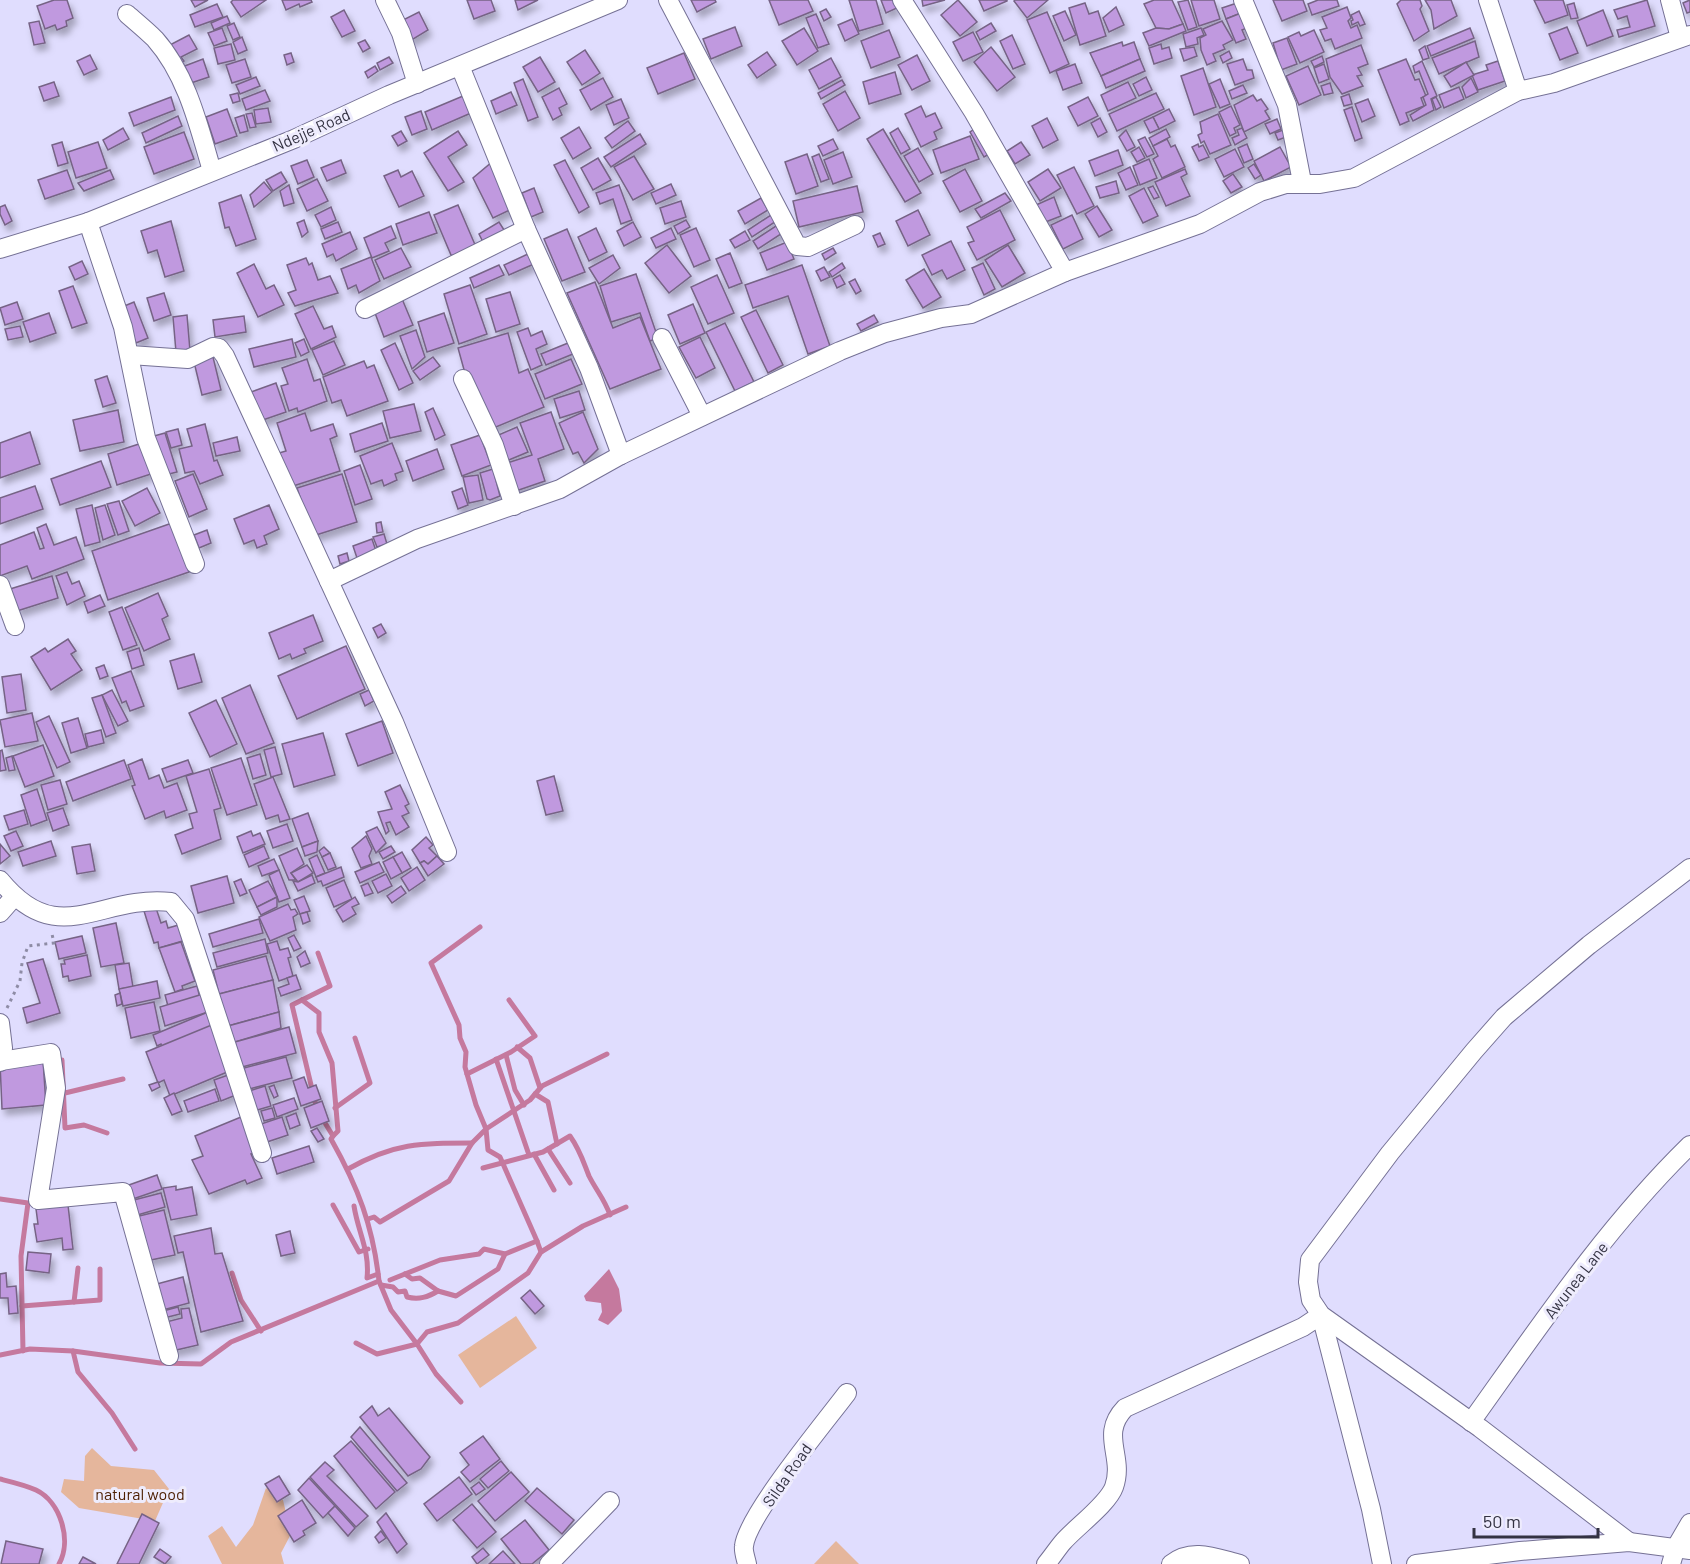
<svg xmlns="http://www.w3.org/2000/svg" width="1690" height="1564" font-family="Barlow,sans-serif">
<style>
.green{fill:#e5b69c}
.water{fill:#c5799e}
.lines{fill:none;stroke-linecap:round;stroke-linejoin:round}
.stream{stroke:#c5799e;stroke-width:5}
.building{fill:#c099df;stroke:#766385;stroke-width:1.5;filter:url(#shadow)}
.minor-casing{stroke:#757195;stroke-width:20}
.path{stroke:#8e8ca5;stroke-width:3;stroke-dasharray:3 4.5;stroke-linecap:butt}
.minor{stroke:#fff;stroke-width:18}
.labels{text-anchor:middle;stroke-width:6;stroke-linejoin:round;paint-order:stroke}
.street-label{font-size:16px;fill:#333242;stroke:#eeecfd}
.park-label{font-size:16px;fill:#4c1e00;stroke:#eeecfd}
</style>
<defs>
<filter id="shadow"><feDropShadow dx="3.5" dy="6" stdDeviation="3" flood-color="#0004"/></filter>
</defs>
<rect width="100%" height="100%" fill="#e0ddfe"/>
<g class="green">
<path d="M 516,1316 L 537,1348 L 480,1388 L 458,1355 Z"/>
<path d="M 92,1448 L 111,1466 L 154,1470 L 169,1489 L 155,1521 L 79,1508 L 61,1492 L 64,1479 L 84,1481 L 85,1456 Z"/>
<path d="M 266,1488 L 283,1500 L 291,1534 L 281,1553 L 284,1564 L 222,1564 L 208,1536 L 222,1526 L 236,1547 L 253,1525 Z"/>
<path d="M 836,1541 L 859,1564 L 814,1564 Z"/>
</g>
<path class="water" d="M 609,1269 L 619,1289 L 622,1311 L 608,1325 L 598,1320 L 602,1312 L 601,1303 L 586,1301 L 584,1296 Z"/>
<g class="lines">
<g class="stream">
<path d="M 480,927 L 431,963 L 459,1025 L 460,1038 L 466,1052 L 465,1067 L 476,1105 L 486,1129 L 488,1150 L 500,1157 L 537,1241"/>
<path d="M 302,1000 L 319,1013 L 319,1032 L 332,1063 L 338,1131 L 333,1136"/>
<path d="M 517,1047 L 530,1058 L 540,1088"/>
<path d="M 506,1055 L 515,1090 L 524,1105"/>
<path d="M 496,1059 L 529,1155"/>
<path d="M 62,1060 L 65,1128 L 84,1125 L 107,1133"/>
<path d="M 467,1074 L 511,1052 L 535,1036 L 509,1000"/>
<path d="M 65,1093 L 123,1079"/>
<path d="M 535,1094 L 548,1102 L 557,1144"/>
<path d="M 335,1108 L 370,1083 L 355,1038"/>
<path d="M 317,1110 L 292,1005 L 330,986 L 318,953"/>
<path d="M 322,1118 L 333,1136 L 331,1139 C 358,1187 373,1226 379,1281"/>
<path d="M 548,1149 L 570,1183"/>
<path d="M 534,1154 L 554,1190"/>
<path d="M 483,1168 L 543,1152 L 570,1136 C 580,1150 583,1161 589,1176 C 596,1190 605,1200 610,1215"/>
<path d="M 348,1169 C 394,1143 420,1143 472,1143"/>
<path d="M 0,1199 L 28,1203 L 21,1256 L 23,1351"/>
<path d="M 333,1205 L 359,1252 L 368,1249"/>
<path d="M 354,1206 C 358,1232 370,1251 367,1278 L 378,1274"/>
<path d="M 368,1219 L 374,1217 L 380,1222 L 449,1181 L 472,1143 L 486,1129 L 530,1100 L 542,1086 L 607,1054"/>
<path d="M 232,1273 L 241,1300 L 261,1331"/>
<path d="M 405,1274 L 412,1279 L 420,1278 L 438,1291 L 456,1296 L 498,1269 L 505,1254"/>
<path d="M 390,1280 L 440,1260 L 479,1254 L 484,1249 L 505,1254 L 537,1241 L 541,1252"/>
<path d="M 381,1285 L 393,1287 L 398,1292 L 405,1291 L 407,1297 C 419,1300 428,1297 438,1291"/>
<path d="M 74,1302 L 78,1268"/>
<path d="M 22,1306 L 100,1300 L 100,1269"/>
<path d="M 356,1343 L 377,1354 L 417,1344 L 436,1374 L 461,1402"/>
<path d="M 73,1351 L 78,1372 L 112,1413 L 135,1449"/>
<path d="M 0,1355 L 30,1349 L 73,1351 L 160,1363 L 201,1364 L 231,1342 L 379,1281 L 391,1310 L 417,1344 L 427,1332 L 458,1323 L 528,1273 L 541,1252 L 583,1226 L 626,1207"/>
<path d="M 0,1479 C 12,1482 25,1485 36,1490 C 61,1502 72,1541 59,1564"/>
</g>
</g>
<g class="building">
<path d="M 54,0 L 67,0 L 73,18 L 66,21 L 67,26 L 57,30 L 55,25 L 45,29 L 37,6 Z"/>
<path d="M 191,0 L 208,0 L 195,7 Z"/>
<path d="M 233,0 L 266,0 L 241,17 L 231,2 Z"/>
<path d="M 282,0 L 311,0 L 312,2 L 300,7 L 299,4 L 286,10 Z"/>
<path d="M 467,0 L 491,0 L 495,11 L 474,19 Z"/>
<path d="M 515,0 L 538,0 L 518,10 Z"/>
<path d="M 691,0 L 715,0 L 716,2 L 697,12 Z"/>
<path d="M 769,0 L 808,0 L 813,11 L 779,25 Z"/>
<path d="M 849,0 L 876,0 L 883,24 L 859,31 Z"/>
<path d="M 881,0 L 893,0 L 897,8 L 886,13 Z"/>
<path d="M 922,0 L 945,0 L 923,6 Z"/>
<path d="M 958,0 L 977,22 L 960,36 L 941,15 Z"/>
<path d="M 979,0 L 1007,0 L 1007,1 L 984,11 Z"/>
<path d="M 1048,0 L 1027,18 L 1014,1 L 1015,0 Z"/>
<path d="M 1154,0 L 1172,0 L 1183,24 L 1169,29 L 1156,28 L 1144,4 Z"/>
<path d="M 1188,0 L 1197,27 L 1188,30 L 1178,2 Z"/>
<path d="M 1191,0 L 1214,0 L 1220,19 L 1199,26 Z"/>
<path d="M 1273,0 L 1303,0 L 1307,11 L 1282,21 Z"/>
<path d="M 1318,0 L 1337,0 L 1339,6 L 1312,15 L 1308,4 Z"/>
<path d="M 1401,0 L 1420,0 L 1422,6 L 1420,9 L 1429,31 L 1414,41 L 1397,4 Z"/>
<path d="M 1425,0 L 1451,0 L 1457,16 L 1434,29 L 1431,10 Z"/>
<path d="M 1534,0 L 1563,0 L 1568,15 L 1545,23 Z"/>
<path d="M 1647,0 L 1655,26 L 1619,37 L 1617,30 L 1630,27 L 1627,16 L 1618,19 L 1614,10 Z"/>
<path d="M 1690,0 L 1690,12 L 1687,13 L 1683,3 Z"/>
<path d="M 1085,3 L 1089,14 L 1098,11 L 1106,36 L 1080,45 L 1069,8 Z"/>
<path d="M 1237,3 L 1241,13 L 1226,19 L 1222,8 Z"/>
<path d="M 1574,3 L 1578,18 L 1571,19 L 1567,5 Z"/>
<path d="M 217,4 L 223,17 L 195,27 L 190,15 Z"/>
<path d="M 1116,7 L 1124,25 L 1109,32 L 1103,18 Z"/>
<path d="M 1347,7 L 1351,18 L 1348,21 L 1351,28 L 1357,25 L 1362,38 L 1335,49 L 1331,39 L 1325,41 L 1320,30 L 1327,28 L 1322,17 Z"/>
<path d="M 826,9 L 831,17 L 824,21 L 820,12 Z"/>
<path d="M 344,10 L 355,31 L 342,37 L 331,17 Z"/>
<path d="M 1603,10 L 1613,36 L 1587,46 L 1577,21 Z"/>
<path d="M 1065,11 L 1076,35 L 1064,41 L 1053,16 Z"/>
<path d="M 1359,11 L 1365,24 L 1360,26 L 1358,22 L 1352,25 L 1351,21 L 1353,20 L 1351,15 Z"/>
<path d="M 419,12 L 428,30 L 410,41 L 401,21 Z"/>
<path d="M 1047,12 L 1069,64 L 1050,73 L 1027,20 Z"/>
<path d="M 1241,13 L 1247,28 L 1242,30 L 1246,39 L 1236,43 L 1226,19 Z"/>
<path d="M 816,14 L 829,44 L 818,48 L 806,18 Z"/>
<path d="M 227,16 L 230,23 L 214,30 L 211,23 Z"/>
<path d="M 852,19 L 859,34 L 845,41 L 838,25 Z"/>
<path d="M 39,21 L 45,43 L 34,45 L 29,23 Z"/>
<path d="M 1222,21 L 1233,40 L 1223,45 L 1225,49 L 1213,54 L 1216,61 L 1207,65 L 1201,50 L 1200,38 L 1206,35 L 1203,29 Z"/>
<path d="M 234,23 L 240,37 L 233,40 L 227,26 Z"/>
<path d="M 991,23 L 996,31 L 980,40 L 976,32 Z"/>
<path d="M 1183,24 L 1186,31 L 1149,46 L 1143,33 L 1156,28 L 1169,29 Z"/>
<path d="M 735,27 L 742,46 L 711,59 L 703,39 Z"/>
<path d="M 1567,27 L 1578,53 L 1560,60 L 1549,34 Z"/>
<path d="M 222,28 L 227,41 L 214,46 L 208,33 Z"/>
<path d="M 804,28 L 818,51 L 797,65 L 782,41 Z"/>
<path d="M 1201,28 L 1204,35 L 1197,38 L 1198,44 L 1186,47 L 1183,34 Z"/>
<path d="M 1470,28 L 1474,38 L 1431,56 L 1427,46 Z"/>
<path d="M 889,30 L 900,57 L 871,68 L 861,41 Z"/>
<path d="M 1314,30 L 1324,52 L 1300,63 L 1288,37 L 1299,32 L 1301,36 Z"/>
<path d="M 973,32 L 983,52 L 963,61 L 953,42 Z"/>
<path d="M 189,35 L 197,49 L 181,57 L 184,61 L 174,67 L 164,48 Z"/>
<path d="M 1012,35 L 1025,64 L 1013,69 L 1000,41 Z"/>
<path d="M 242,37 L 247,50 L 238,54 L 233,42 Z"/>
<path d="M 1287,38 L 1297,64 L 1281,70 L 1273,43 Z"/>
<path d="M 365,40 L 370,48 L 363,52 L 358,43 Z"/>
<path d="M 1475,41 L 1479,57 L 1439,74 L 1432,58 Z"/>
<path d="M 1122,42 L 1123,46 L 1134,42 L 1140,59 L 1101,76 L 1090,53 Z"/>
<path d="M 231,44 L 235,60 L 218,64 L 214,48 Z"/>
<path d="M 1161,44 L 1162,49 L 1169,47 L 1172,58 L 1154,64 L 1149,48 Z"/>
<path d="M 1361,45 L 1368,64 L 1358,68 L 1362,75 L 1357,76 L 1363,86 L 1342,94 L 1330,77 L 1326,59 Z"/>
<path d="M 1425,46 L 1429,58 L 1423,60 L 1419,50 Z"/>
<path d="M 991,47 L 1015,77 L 997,91 L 974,62 Z"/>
<path d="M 1194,47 L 1197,56 L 1184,61 L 1180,49 Z"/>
<path d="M 585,50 L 600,73 L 582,85 L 567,62 Z"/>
<path d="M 1229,51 L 1232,58 L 1223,63 L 1220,56 Z"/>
<path d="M 767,52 L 776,65 L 757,78 L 748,65 Z"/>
<path d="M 291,53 L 294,62 L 287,65 L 284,55 Z"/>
<path d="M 684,53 L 695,79 L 658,94 L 647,68 Z"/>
<path d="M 90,55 L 97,69 L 84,75 L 77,61 Z"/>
<path d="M 917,55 L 930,81 L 912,90 L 898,65 Z"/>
<path d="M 1322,56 L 1324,62 L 1314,67 L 1311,61 Z"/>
<path d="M 389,57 L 393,63 L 380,70 L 377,63 Z"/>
<path d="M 540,57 L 555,82 L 538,92 L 523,67 Z"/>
<path d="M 831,58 L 841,77 L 819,89 L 809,70 Z"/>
<path d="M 203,59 L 209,77 L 188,84 L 182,67 Z"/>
<path d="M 245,59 L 251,77 L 232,83 L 226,65 Z"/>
<path d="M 1140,59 L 1145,71 L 1106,88 L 1101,76 Z"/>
<path d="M 1243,59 L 1247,70 L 1252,70 L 1254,78 L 1235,85 L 1227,64 Z"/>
<path d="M 1406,59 L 1415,80 L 1419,79 L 1426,96 L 1421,98 L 1424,106 L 1406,113 L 1409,121 L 1400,125 L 1378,70 Z"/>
<path d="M 1422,61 L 1437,96 L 1431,99 L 1434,110 L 1413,121 L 1410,115 L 1426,105 L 1423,97 L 1428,94 L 1419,71 L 1415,73 L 1413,66 Z"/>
<path d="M 1498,61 L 1505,81 L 1478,90 L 1472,75 L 1488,70 L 1486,65 Z"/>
<path d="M 1466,62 L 1474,75 L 1451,87 L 1444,76 Z"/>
<path d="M 1075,64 L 1082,83 L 1063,90 L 1056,71 Z"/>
<path d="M 1324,64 L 1329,79 L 1319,83 L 1314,68 Z"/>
<path d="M 375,66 L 378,71 L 368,78 L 365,72 Z"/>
<path d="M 1308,66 L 1321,95 L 1299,105 L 1286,76 Z"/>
<path d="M 1203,68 L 1216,107 L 1194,115 L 1181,76 Z"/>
<path d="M 895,72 L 901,94 L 869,104 L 863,82 Z"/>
<path d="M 256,77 L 260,86 L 240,94 L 236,85 Z"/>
<path d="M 1146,77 L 1152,90 L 1139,96 L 1133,84 Z"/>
<path d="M 603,78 L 613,97 L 591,110 L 580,90 Z"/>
<path d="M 1471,78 L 1478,92 L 1466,98 L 1462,87 Z"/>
<path d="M 523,79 L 538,117 L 528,121 L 514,83 Z"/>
<path d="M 1220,79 L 1230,104 L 1220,108 L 1209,84 Z"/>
<path d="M 842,80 L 845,85 L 821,99 L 818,93 Z"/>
<path d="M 54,82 L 59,96 L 44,101 L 39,87 Z"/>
<path d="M 1128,82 L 1136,98 L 1108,111 L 1101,95 Z"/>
<path d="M 1330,83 L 1333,93 L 1324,95 L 1321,86 Z"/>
<path d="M 1243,85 L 1247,93 L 1232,99 L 1229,91 Z"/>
<path d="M 1459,87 L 1464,99 L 1444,108 L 1439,95 Z"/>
<path d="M 559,88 L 567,104 L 559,108 L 562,115 L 553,120 L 542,97 Z"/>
<path d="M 265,90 L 270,101 L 246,110 L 242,99 Z"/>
<path d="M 845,91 L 860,118 L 838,131 L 823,104 Z"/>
<path d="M 511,92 L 517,105 L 496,114 L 491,101 Z"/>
<path d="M 238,93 L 240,101 L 233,103 L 230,95 Z"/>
<path d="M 1156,93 L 1164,109 L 1117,131 L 1109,114 Z"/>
<path d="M 1349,94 L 1352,104 L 1344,106 L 1341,97 Z"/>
<path d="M 1253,95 L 1257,101 L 1261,99 L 1268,109 L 1265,111 L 1270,119 L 1244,132 L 1234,105 Z"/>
<path d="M 463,96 L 471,113 L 432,130 L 425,112 Z"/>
<path d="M 171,97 L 175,110 L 134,126 L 129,113 Z"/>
<path d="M 1088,97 L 1098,116 L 1078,126 L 1068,107 Z"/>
<path d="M 1436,97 L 1441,107 L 1436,110 L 1432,99 Z"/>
<path d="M 621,99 L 629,118 L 614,125 L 606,105 Z"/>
<path d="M 1368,99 L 1375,116 L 1362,122 L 1355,104 Z"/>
<path d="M 921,106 L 926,117 L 935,113 L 942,128 L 934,132 L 937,139 L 921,147 L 905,114 Z"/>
<path d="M 1231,106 L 1240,125 L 1234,128 L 1236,133 L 1230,136 L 1219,112 Z"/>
<path d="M 1352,107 L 1362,138 L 1355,141 L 1344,110 Z"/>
<path d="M 268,108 L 271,122 L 256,124 L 254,110 Z"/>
<path d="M 227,109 L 237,136 L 215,144 L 206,117 Z"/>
<path d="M 1169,109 L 1175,121 L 1159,129 L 1153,117 Z"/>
<path d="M 421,111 L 427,129 L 412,135 L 405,117 Z"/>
<path d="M 252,113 L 256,127 L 250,128 L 246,114 Z"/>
<path d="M 1218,114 L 1231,145 L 1210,154 L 1204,141 L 1201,143 L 1198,135 L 1202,133 L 1200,122 Z"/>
<path d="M 244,115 L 248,131 L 240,133 L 235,118 Z"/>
<path d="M 178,116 L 182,126 L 146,143 L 142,133 Z"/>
<path d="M 1153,117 L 1159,129 L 1150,133 L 1144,121 Z"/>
<path d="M 1047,118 L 1058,140 L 1043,148 L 1032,126 Z"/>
<path d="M 1100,118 L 1107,132 L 1098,137 L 1091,123 Z"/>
<path d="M 1277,119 L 1281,129 L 1270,134 L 1265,124 Z"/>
<path d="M 628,121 L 635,131 L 612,148 L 605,138 Z"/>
<path d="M 579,127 L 591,148 L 573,159 L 561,138 Z"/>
<path d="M 123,128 L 129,139 L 108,150 L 103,140 Z"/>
<path d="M 898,128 L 910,149 L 901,154 L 890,133 Z"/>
<path d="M 976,128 L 991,153 L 984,157 L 970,132 Z"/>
<path d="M 1242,128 L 1247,138 L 1235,145 L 1232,138 L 1239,135 L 1237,130 Z"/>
<path d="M 883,129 L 921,193 L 905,202 L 867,139 Z"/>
<path d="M 1166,129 L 1170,137 L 1153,146 L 1149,138 Z"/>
<path d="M 1126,130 L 1135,147 L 1127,151 L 1119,137 Z"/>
<path d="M 1283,130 L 1286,137 L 1278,140 L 1275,133 Z"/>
<path d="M 401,131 L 407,141 L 398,146 L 392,136 Z"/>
<path d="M 458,131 L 467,145 L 448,157 L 464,182 L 448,191 L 424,153 Z"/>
<path d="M 184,132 L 194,159 L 154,174 L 144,147 Z"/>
<path d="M 640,134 L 646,144 L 611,167 L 604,157 Z"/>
<path d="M 970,136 L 979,159 L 941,173 L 933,150 Z"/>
<path d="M 1145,137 L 1154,154 L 1147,157 L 1138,140 Z"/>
<path d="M 833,139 L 838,149 L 823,156 L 818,146 Z"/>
<path d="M 1167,139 L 1171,147 L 1175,145 L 1185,167 L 1162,178 L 1153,159 L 1158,156 L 1153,146 Z"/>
<path d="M 62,142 L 68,163 L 58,166 L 52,145 Z"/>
<path d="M 98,142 L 107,168 L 76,178 L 68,152 Z"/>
<path d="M 1021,142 L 1030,155 L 1015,164 L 1007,151 Z"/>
<path d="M 1198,144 L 1199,147 L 1203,145 L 1209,157 L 1199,161 L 1192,147 Z"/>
<path d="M 1247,144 L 1253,159 L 1244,163 L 1238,148 Z"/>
<path d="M 1139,147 L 1145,158 L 1137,162 L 1131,152 Z"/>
<path d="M 1280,147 L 1291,167 L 1264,181 L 1254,161 Z"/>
<path d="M 918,148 L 933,174 L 919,182 L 904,156 Z"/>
<path d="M 1235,149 L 1244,167 L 1224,177 L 1215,159 Z"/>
<path d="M 1118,150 L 1123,165 L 1095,176 L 1089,161 Z"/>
<path d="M 843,152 L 852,177 L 833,184 L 824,160 Z"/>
<path d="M 807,154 L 818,186 L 796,194 L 785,162 Z"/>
<path d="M 819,154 L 829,179 L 821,182 L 812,157 Z"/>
<path d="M 634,156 L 654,189 L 633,200 L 614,167 Z"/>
<path d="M 598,158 L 611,180 L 593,190 L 581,168 Z"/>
<path d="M 1149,159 L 1157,178 L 1140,185 L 1133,166 Z"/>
<path d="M 307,160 L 314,177 L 298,184 L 291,166 Z"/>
<path d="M 341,160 L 346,173 L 327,181 L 321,168 Z"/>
<path d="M 565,160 L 589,207 L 579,213 L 554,165 Z"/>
<path d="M 492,162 L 514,208 L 493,218 L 473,178 Z"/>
<path d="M 1254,164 L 1261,175 L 1255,179 L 1248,168 Z"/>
<path d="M 1074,167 L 1094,206 L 1077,214 L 1057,175 Z"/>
<path d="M 1130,167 L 1138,185 L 1126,190 L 1118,173 Z"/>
<path d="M 965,169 L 982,201 L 960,212 L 943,181 Z"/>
<path d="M 1048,169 L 1061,188 L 1040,201 L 1028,182 Z"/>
<path d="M 1185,169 L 1187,174 L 1181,177 L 1190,196 L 1166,206 L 1155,182 Z"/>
<path d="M 67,170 L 74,189 L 45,199 L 38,180 Z"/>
<path d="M 110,170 L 114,179 L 84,191 L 78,183 Z"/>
<path d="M 398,170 L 401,177 L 412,171 L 424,196 L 399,207 L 384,176 Z"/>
<path d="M 281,172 L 287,182 L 273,191 L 266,180 Z"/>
<path d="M 1233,174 L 1242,187 L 1231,193 L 1223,181 Z"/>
<path d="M 317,179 L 328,201 L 307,211 L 297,189 Z"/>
<path d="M 1116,181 L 1119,193 L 1100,198 L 1096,187 Z"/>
<path d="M 264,182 L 272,192 L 254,207 L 250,195 Z"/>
<path d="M 671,184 L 676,195 L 656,204 L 651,193 Z"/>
<path d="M 289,185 L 294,203 L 284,206 L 280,191 Z"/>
<path d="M 619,185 L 632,220 L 621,224 L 613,199 L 600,204 L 596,193 Z"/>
<path d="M 857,186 L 863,212 L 799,227 L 793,201 Z"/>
<path d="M 1153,186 L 1159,197 L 1154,199 L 1148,188 Z"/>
<path d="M 534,188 L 543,212 L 531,217 L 522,193 Z"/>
<path d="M 1144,188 L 1158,216 L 1143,223 L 1129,196 Z"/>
<path d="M 1005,193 L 1011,201 L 981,218 L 975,209 Z"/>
<path d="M 241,195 L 256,239 L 236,246 L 229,227 L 225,228 L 219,203 Z"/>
<path d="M 1054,197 L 1061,216 L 1043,223 L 1036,205 Z"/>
<path d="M 761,198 L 768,210 L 745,224 L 738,211 Z"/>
<path d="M 681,201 L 686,217 L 665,224 L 660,208 Z"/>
<path d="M 5,205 L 12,221 L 5,225 L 0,214 L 0,207 Z"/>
<path d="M 458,205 L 476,247 L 464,257 L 451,255 L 434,215 Z"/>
<path d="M 1097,206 L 1112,230 L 1099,237 L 1085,214 Z"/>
<path d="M 331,207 L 336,220 L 321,227 L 315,215 Z"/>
<path d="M 918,210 L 930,235 L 908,246 L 896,221 Z"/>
<path d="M 1000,210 L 1015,240 L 977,260 L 968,243 L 974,241 L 967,227 Z"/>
<path d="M 429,212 L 437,233 L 403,245 L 396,224 Z"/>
<path d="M 774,213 L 778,220 L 752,237 L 748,230 Z"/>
<path d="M 1072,215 L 1083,239 L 1063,249 L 1051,225 Z"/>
<path d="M 304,220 L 308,232 L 302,237 L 297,223 Z"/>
<path d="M 686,220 L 690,227 L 678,234 L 674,226 Z"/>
<path d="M 171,221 L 184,271 L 165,277 L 157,250 L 148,253 L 141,231 Z"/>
<path d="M 338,222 L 342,232 L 325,239 L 321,229 Z"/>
<path d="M 499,222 L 506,233 L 485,246 L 479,234 Z"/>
<path d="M 633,222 L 641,237 L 624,246 L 617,231 Z"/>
<path d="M 779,224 L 784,232 L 758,249 L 753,241 Z"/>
<path d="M 391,226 L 396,238 L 385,243 L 389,251 L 372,258 L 364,238 Z"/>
<path d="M 596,228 L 607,252 L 589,261 L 578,237 Z"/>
<path d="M 671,228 L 676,239 L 656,248 L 651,238 Z"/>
<path d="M 696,228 L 710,260 L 694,267 L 680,235 Z"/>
<path d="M 567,229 L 585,272 L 562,281 L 544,239 Z"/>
<path d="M 745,231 L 750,240 L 735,248 L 730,240 Z"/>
<path d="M 350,232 L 357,249 L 336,261 L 333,254 L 327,257 L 322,244 Z"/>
<path d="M 880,233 L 885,244 L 878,247 L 873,236 Z"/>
<path d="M 951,241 L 965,270 L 947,279 L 942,270 L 932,275 L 922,255 Z"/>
<path d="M 787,242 L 794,259 L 767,270 L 760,253 Z"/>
<path d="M 667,245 L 691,276 L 669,293 L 645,263 Z"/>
<path d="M 1008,245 L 1025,273 L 1002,287 L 985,260 Z"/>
<path d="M 401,248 L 411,267 L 384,279 L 375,260 Z"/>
<path d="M 833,248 L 836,253 L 825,260 L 822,254 Z"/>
<path d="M 530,253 L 534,264 L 509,275 L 504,265 Z"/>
<path d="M 730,253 L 742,283 L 729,288 L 716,259 Z"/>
<path d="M 613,255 L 620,268 L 599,284 L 589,268 Z"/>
<path d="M 371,257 L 380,281 L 359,293 L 356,285 L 348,289 L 341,269 Z"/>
<path d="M 306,258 L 309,265 L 312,263 L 318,280 L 330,276 L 338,293 L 295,306 L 288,293 L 296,290 L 287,265 Z"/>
<path d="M 82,261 L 88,274 L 75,280 L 69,267 Z"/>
<path d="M 842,263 L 845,268 L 832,277 L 829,272 Z"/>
<path d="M 983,263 L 995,289 L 984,295 L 972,268 Z"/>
<path d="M 254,264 L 266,289 L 274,285 L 284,305 L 258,317 L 237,273 Z"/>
<path d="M 499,265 L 504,275 L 474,288 L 470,278 Z"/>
<path d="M 802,265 L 830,346 L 808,354 L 788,296 L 753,308 L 745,285 Z"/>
<path d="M 824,267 L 830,277 L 821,281 L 816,271 Z"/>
<path d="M 924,269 L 941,297 L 923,308 L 906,280 Z"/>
<path d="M 636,274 L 658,338 L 650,341 L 640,313 L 611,322 L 600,286 Z"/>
<path d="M 717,275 L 734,313 L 708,324 L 691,287 Z"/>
<path d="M 840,275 L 845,284 L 837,288 L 833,279 Z"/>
<path d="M 855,279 L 861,291 L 856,294 L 849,282 Z"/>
<path d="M 595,282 L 613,328 L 640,317 L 661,369 L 610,389 L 567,293 Z"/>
<path d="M 470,285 L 487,334 L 459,344 L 444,294 Z"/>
<path d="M 73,286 L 87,323 L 72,328 L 59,291 Z"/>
<path d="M 510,292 L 520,324 L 496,332 L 486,299 Z"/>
<path d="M 164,293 L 171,315 L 154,321 L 147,298 Z"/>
<path d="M 400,294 L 413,325 L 384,337 L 372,305 Z"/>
<path d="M 17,302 L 23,319 L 5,325 L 0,308 Z"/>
<path d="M 134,302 L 148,338 L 136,343 L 122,307 Z"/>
<path d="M 693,304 L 705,333 L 680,344 L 668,315 Z"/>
<path d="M 313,306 L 324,329 L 332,326 L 336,337 L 311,349 L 295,314 Z"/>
<path d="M 756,310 L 783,365 L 768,373 L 741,317 Z"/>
<path d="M 49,313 L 56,333 L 30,342 L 23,322 Z"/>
<path d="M 444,313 L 454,343 L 427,352 L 418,322 Z"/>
<path d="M 187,315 L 190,351 L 176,352 L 173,317 Z"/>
<path d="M 874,315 L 878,322 L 861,331 L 857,324 Z"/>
<path d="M 244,316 L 246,332 L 215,337 L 213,320 Z"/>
<path d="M 725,323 L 754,382 L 735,391 L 706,332 Z"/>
<path d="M 20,326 L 23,337 L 8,340 L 5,329 Z"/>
<path d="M 528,328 L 531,336 L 542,331 L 547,344 L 536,349 L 542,365 L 531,370 L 517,332 Z"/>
<path d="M 416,330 L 425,357 L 412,369 L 400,336 Z"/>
<path d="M 508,333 L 519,373 L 528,369 L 544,407 L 491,429 L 471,395 L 458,348 Z"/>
<path d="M 700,337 L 715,368 L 696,378 L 679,347 Z"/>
<path d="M 292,339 L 296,357 L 254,367 L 249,349 Z"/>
<path d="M 304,339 L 309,352 L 301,356 L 295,343 Z"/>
<path d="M 334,341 L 345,365 L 323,375 L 312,350 Z"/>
<path d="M 395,343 L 413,383 L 399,390 L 381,350 Z"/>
<path d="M 568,343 L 573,354 L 546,365 L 541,354 Z"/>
<path d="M 213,357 L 221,390 L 202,395 L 194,362 Z"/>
<path d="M 433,357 L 440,366 L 420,380 L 413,371 Z"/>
<path d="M 307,359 L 314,381 L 320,379 L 327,401 L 298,412 L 297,408 L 289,411 L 281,386 L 288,384 L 282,368 Z"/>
<path d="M 571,359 L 582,384 L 545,399 L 535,374 Z"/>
<path d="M 364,361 L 367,368 L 374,365 L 388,401 L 347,416 L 341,400 L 332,403 L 323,377 Z"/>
<path d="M 107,376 L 116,403 L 103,407 L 95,380 Z"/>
<path d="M 276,383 L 286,412 L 260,421 L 251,392 Z"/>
<path d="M 579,391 L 585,410 L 560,418 L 554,399 Z"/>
<path d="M 414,404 L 421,431 L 390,438 L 383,411 Z"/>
<path d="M 433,408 L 445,435 L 435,440 L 425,412 Z"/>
<path d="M 118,410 L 124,442 L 80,451 L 73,420 Z"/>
<path d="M 551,412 L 564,449 L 538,459 L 545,481 L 513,492 L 504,464 L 532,455 L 520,423 Z"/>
<path d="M 583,412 L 598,449 L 584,463 L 578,452 L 573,454 L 559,423 Z"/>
<path d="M 305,413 L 311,431 L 333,424 L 337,436 L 330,439 L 340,471 L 290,487 L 279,453 L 286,451 L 277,423 Z"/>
<path d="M 382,423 L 388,441 L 355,452 L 350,434 Z"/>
<path d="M 205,424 L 214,461 L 217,460 L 223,475 L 200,484 L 194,471 L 185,473 L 179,449 L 192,446 L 187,429 Z"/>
<path d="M 517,427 L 528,452 L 504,462 L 494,437 Z"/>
<path d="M 178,429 L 182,445 L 171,448 L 166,432 Z"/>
<path d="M 30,432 L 40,464 L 0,478 L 0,443 Z"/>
<path d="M 165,433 L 177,472 L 165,475 L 154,436 Z"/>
<path d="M 480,435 L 491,465 L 462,476 L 451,445 Z"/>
<path d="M 237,437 L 240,451 L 216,456 L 213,443 Z"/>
<path d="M 142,443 L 151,474 L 117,485 L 108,454 Z"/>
<path d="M 392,443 L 403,471 L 395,474 L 397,480 L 384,486 L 382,480 L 371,484 L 360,456 Z"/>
<path d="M 437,449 L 444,469 L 413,481 L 406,461 Z"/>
<path d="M 101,461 L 111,487 L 60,505 L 51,479 Z"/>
<path d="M 360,465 L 372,499 L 355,505 L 344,471 Z"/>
<path d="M 493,469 L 500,496 L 490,500 L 487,499 L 480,473 Z"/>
<path d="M 193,474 L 207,509 L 189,517 L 175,481 Z"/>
<path d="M 342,474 L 357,522 L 313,536 L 297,488 Z"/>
<path d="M 478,475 L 483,500 L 469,503 L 463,477 Z"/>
<path d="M 35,486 L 43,509 L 0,524 L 0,498 Z"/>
<path d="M 147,488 L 160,513 L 135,526 L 122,501 Z"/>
<path d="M 462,488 L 468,505 L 458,509 L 452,492 Z"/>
<path d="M 119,501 L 129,531 L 118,535 L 107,504 Z"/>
<path d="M 92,505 L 100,542 L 85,546 L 76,509 Z"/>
<path d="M 105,505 L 115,535 L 103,540 L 95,508 Z"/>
<path d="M 269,505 L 279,529 L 264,536 L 267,544 L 257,548 L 254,540 L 244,544 L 234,519 Z"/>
<path d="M 381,522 L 383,532 L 377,533 L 376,523 Z"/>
<path d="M 172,523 L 189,572 L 108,600 L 92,551 Z"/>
<path d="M 46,524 L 54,545 L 76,537 L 84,559 L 32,579 L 27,566 L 0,576 L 0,545 L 34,532 L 40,549 L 44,548 L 37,528 Z"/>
<path d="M 207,530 L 211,543 L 199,548 L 194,535 Z"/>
<path d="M 384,534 L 387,544 L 377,547 L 373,537 Z"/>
<path d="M 372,539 L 376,551 L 357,558 L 353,546 Z"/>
<path d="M 347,553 L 349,561 L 340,564 L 338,556 Z"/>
<path d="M 67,572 L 72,584 L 79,581 L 85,596 L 67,605 L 56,576 Z"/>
<path d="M 52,576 L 58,598 L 17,611 L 10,589 Z"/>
<path d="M 158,593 L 168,616 L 162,619 L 170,639 L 144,651 L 125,608 Z"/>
<path d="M 100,595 L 105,606 L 88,613 L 84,602 Z"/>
<path d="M 122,607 L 137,645 L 123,650 L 109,612 Z"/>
<path d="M 313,615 L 323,641 L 304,649 L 306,653 L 292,659 L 290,654 L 279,659 L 269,633 Z"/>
<path d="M 381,624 L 386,633 L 378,638 L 373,628 Z"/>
<path d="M 68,639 L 76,651 L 71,654 L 82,670 L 51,690 L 31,657 L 45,648 L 48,652 Z"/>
<path d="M 346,646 L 365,689 L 297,719 L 278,676 Z"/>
<path d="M 139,648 L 144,665 L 132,669 L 127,652 Z"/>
<path d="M 194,654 L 202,682 L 178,689 L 170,661 Z"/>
<path d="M 104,665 L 108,676 L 100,679 L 96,668 Z"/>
<path d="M 131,671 L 144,706 L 130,711 L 126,701 L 122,703 L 112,678 Z"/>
<path d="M 21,674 L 26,710 L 7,713 L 2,677 Z"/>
<path d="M 250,685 L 274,743 L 246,754 L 222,698 Z"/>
<path d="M 112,690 L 128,721 L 118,726 L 102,695 Z"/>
<path d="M 369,690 L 374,701 L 365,706 L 360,694 Z"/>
<path d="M 102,695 L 116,733 L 106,737 L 92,698 Z"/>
<path d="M 216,700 L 237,744 L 210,757 L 189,713 Z"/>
<path d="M 32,713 L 38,741 L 5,747 L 0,720 Z"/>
<path d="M 49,716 L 70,762 L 57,768 L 36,722 Z"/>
<path d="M 78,718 L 87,748 L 71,753 L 62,723 Z"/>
<path d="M 382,721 L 393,753 L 358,766 L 346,734 Z"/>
<path d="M 101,730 L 104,743 L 88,747 L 85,734 Z"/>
<path d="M 323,733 L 335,775 L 294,787 L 282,744 Z"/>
<path d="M 43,745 L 54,776 L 25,787 L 13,756 Z"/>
<path d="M 275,747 L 282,774 L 271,777 L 264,750 Z"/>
<path d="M 2,750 L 6,770 L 0,771 L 0,751 Z"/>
<path d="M 260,754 L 266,775 L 253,779 L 247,758 Z"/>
<path d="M 12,756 L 15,770 L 9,771 L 6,758 Z"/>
<path d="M 241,758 L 257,805 L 227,815 L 211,768 Z"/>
<path d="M 142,759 L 149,779 L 159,775 L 164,788 L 177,783 L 187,810 L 166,818 L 164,811 L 145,819 L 132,786 L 135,785 L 128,765 Z"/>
<path d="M 124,760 L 131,779 L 73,801 L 66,782 Z"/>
<path d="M 188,760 L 193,773 L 167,782 L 162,769 Z"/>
<path d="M 209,769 L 221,808 L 214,810 L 221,839 L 182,854 L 175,835 L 193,828 L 189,814 L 197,812 L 186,776 Z"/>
<path d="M 554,776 L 563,811 L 546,815 L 537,781 Z"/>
<path d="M 273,777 L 290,819 L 280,822 L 278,815 L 266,819 L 254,784 Z"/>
<path d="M 60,780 L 67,804 L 48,810 L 41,785 Z"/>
<path d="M 400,785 L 409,804 L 405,806 L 409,813 L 402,816 L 409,827 L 396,835 L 390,822 L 386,823 L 389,831 L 386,834 L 378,812 L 392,809 L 385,792 Z"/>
<path d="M 37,789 L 47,820 L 31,826 L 21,795 Z"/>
<path d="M 63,808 L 69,825 L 53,831 L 47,813 Z"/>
<path d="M 24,810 L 28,824 L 9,830 L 4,816 Z"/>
<path d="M 308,813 L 318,841 L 302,847 L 292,819 Z"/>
<path d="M 287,824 L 293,841 L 273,848 L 267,831 Z"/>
<path d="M 377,827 L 386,843 L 376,853 L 366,832 Z"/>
<path d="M 16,831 L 23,846 L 11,851 L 4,836 Z"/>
<path d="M 251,831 L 253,836 L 260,833 L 265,844 L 243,853 L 237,837 Z"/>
<path d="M 366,836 L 372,849 L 369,856 L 372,864 L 361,868 L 352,848 Z"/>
<path d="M 426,837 L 433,845 L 429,848 L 437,856 L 428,864 L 424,861 L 420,863 L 412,850 Z"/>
<path d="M 51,841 L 56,856 L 23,866 L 18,852 Z"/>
<path d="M 318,841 L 317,852 L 305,856 L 302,847 Z"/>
<path d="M 0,844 L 10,856 L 0,864 Z"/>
<path d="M 90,844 L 95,871 L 77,874 L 72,847 Z"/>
<path d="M 264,846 L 269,858 L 249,867 L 244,855 Z"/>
<path d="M 391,846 L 395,852 L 383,859 L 379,852 Z"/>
<path d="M 324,847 L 330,853 L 322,857 L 319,851 Z"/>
<path d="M 297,848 L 304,864 L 291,873 L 296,880 L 289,880 L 279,856 Z"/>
<path d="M 402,852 L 411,868 L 402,873 L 393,857 Z"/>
<path d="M 330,853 L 336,867 L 328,870 L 322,857 Z"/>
<path d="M 317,855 L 325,873 L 316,877 L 309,859 Z"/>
<path d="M 437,856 L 444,864 L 428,876 L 420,863 L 424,861 L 428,864 Z"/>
<path d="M 393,857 L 402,873 L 391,879 L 383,862 Z"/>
<path d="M 274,859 L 279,870 L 262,876 L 258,866 Z"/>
<path d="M 379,862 L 384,872 L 360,883 L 355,872 Z"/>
<path d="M 307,865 L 313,873 L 298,882 L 291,873 Z"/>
<path d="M 341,867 L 344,877 L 323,886 L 321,881 L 318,882 L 316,877 Z"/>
<path d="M 417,867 L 425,880 L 409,891 L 401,878 Z"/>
<path d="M 279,870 L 290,898 L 279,902 L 269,875 Z"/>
<path d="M 386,874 L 392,886 L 378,893 L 372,881 Z"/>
<path d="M 312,875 L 315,883 L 298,891 L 293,881 L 298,882 Z"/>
<path d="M 227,876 L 234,903 L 198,913 L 191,886 Z"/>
<path d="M 241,879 L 247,893 L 240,896 L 234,882 Z"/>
<path d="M 344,880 L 352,899 L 334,907 L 326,888 Z"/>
<path d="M 268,881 L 277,897 L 257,907 L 249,890 Z"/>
<path d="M 368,883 L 373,893 L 365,896 L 361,886 Z"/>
<path d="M 401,886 L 406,893 L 392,903 L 387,896 Z"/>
<path d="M 304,896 L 310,911 L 300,914 L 294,900 Z"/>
<path d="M 277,897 L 277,907 L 261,915 L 257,907 Z"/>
<path d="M 355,897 L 359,904 L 352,907 L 356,914 L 343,922 L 336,910 Z"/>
<path d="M 288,904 L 291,910 L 295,909 L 298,914 L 293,917 L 296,930 L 270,941 L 259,917 Z"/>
<path d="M 156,908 L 161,923 L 166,921 L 168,928 L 182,924 L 186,940 L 159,948 L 158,942 L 154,943 L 144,911 Z"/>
<path d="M 307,912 L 310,921 L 303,924 L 300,914 Z"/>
<path d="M 259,919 L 263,933 L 213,947 L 209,934 Z"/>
<path d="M 116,923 L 124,963 L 101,967 L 93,928 Z"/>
<path d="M 294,935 L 301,948 L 294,951 L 288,938 Z"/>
<path d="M 82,936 L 86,953 L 59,959 L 55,942 Z"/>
<path d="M 265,939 L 268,953 L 217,967 L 213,953 Z"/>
<path d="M 277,941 L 280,950 L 288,948 L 291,957 L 288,958 L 293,976 L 279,981 L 267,944 Z"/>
<path d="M 181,942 L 195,981 L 182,986 L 183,989 L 175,992 L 159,948 Z"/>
<path d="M 305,951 L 310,963 L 301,967 L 297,957 Z"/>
<path d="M 87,955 L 91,976 L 69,981 L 68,976 L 63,977 L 61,964 L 65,964 L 64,960 Z"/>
<path d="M 266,956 L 273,980 L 219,994 L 213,970 Z"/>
<path d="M 43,959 L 60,1013 L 27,1023 L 23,1008 L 40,1003 L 27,963 Z"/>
<path d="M 129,963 L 133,987 L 119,989 L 115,965 Z"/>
<path d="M 296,975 L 301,989 L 281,996 L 278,988 L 289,984 L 287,978 Z"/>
<path d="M 273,980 L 279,1012 L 228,1026 L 219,994 Z"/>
<path d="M 157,981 L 160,998 L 123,1006 L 119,989 Z"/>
<path d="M 197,986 L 201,1002 L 169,1010 L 165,995 Z"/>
<path d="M 120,993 L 122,1004 L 117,1006 L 115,995 Z"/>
<path d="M 203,994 L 208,1012 L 165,1026 L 160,1007 Z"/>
<path d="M 154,1002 L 160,1031 L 131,1038 L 125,1008 Z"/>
<path d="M 208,1012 L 217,1028 L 162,1047 L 161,1044 L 157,1046 L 153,1035 Z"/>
<path d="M 279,1012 L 281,1028 L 235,1042 L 228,1026 Z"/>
<path d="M 214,1024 L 232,1070 L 170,1096 L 164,1080 L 158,1083 L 146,1052 Z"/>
<path d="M 289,1027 L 296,1053 L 242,1067 L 235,1042 Z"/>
<path d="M 286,1057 L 292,1078 L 249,1089 L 244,1068 Z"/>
<path d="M 43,1060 L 46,1105 L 2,1109 L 0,1063 Z"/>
<path d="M 231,1074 L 236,1095 L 221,1101 L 214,1080 Z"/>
<path d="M 304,1077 L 308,1088 L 316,1085 L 321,1099 L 301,1106 L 293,1081 Z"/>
<path d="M 158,1082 L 160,1087 L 152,1091 L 149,1085 Z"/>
<path d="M 274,1085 L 278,1096 L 274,1098 L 269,1087 Z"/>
<path d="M 265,1086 L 271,1106 L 254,1111 L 249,1091 Z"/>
<path d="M 215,1089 L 219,1101 L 188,1112 L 184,1101 Z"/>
<path d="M 174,1093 L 182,1111 L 172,1115 L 164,1098 Z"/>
<path d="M 294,1098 L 298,1109 L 277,1117 L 273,1105 Z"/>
<path d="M 322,1101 L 329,1121 L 311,1128 L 304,1108 Z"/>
<path d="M 272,1108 L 275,1118 L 264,1121 L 261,1111 Z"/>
<path d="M 296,1113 L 300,1125 L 290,1129 L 286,1117 Z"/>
<path d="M 241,1117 L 256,1152 L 251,1154 L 262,1178 L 247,1184 L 245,1180 L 209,1194 L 192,1160 L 203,1156 L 195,1136 Z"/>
<path d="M 282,1117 L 288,1135 L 267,1142 L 261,1124 Z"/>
<path d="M 317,1128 L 324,1139 L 318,1142 L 311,1131 Z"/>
<path d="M 309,1146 L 314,1162 L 277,1174 L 272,1158 Z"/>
<path d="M 157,1175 L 162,1189 L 130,1200 L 126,1186 Z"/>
<path d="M 176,1186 L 176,1190 L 192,1187 L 197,1215 L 171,1220 L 163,1188 Z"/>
<path d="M 161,1193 L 165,1207 L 134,1216 L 130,1201 Z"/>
<path d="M 68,1205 L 73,1249 L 63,1250 L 62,1238 L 37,1242 L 34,1224 L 38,1224 L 36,1209 Z"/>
<path d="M 164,1210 L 175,1255 L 146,1261 L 135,1217 Z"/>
<path d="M 211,1228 L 215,1254 L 222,1253 L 243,1321 L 201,1332 L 183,1252 L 178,1253 L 174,1236 Z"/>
<path d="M 290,1231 L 295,1253 L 281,1256 L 276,1235 Z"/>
<path d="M 28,1252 L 51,1254 L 49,1273 L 26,1270 Z"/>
<path d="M 6,1273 L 7,1287 L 16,1286 L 18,1313 L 9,1314 L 8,1298 L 0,1298 L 0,1274 Z"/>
<path d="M 183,1277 L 189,1303 L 159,1311 L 153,1285 Z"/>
<path d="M 530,1290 L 544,1306 L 535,1314 L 521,1298 Z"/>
<path d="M 178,1307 L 180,1314 L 164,1318 L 163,1311 Z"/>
<path d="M 189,1308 L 198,1345 L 172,1351 L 166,1322 L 182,1318 L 181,1309 Z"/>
<path d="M 372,1406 L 378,1416 L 389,1408 L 430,1457 L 421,1469 L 408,1476 L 360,1417 Z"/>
<path d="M 360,1427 L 407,1483 L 397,1491 L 351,1437 Z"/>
<path d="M 483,1436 L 500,1459 L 470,1482 L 461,1472 L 469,1465 L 460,1453 Z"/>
<path d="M 351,1441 L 395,1492 L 376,1509 L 334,1456 Z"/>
<path d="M 501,1461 L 509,1471 L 488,1488 L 480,1479 Z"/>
<path d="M 325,1462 L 334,1470 L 327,1476 L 368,1516 L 356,1527 L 310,1477 Z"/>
<path d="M 511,1472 L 529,1492 L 495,1521 L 478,1501 Z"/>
<path d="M 279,1476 L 290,1494 L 277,1502 L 265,1484 Z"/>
<path d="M 459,1477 L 472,1494 L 437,1521 L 424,1504 Z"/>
<path d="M 309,1478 L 335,1506 L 323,1518 L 298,1490 Z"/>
<path d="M 479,1482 L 485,1489 L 476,1495 L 471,1488 Z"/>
<path d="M 537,1488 L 574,1520 L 562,1534 L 525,1501 Z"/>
<path d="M 302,1500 L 316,1523 L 303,1531 L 305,1535 L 294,1542 L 278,1516 Z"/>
<path d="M 472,1504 L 496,1532 L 477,1548 L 453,1520 Z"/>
<path d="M 335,1506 L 355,1528 L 348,1536 L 328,1513 Z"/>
<path d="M 386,1513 L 407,1544 L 397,1553 L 377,1522 Z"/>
<path d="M 142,1514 L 159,1523 L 139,1564 L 117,1564 Z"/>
<path d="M 525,1520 L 549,1550 L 532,1564 L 521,1564 L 501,1539 Z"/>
<path d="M 381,1531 L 386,1538 L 379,1543 L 375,1537 Z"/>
<path d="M 6,1541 L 43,1549 L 39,1564 L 1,1564 Z"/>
<path d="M 483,1548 L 489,1555 L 477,1564 L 472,1557 Z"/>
<path d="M 160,1549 L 171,1557 L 165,1564 L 154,1557 Z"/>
<path d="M 503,1551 L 515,1564 L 489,1564 Z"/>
<path d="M 83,1557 L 96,1564 L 79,1564 Z"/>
</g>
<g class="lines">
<g class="minor-casing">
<g id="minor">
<path d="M 385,0 L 401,33 L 417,84"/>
<path d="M 668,0 L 797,246 L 808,247 L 855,225"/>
<path d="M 902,0 L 974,113 L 1065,272"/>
<path d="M 1243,0 L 1287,105 L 1302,182"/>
<path d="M 1488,0 L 1518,91"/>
<path d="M 1670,0 L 1680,38"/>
<path d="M 127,14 C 136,22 146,30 155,39 C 187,75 199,127 212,171"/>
<path d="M 460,66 L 526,229 L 589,368 L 621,455"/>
<path d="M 88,222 L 123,327 L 146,438 L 195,564"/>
<path d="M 0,249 L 88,222 L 294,139 L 389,95 L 618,0"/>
<path d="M 365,309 L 526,229"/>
<path d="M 662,338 L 702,416"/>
<path d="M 130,355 L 188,359 L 213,347 L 219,348 L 225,356 L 394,722 L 447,852"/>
<path d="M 463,379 L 494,445 L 514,506"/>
<path d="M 329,581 L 417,539 L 560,489 L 621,455 L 840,351 L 885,333 L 941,318 L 971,314 L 1065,272 L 1200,224 L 1260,192 L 1286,184 L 1320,184 L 1354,178 L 1518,91 L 1554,83 L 1690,35"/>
<path d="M 0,585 L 15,626"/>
<path d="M 0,880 C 59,952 99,894 171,902 L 185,919 L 262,1153"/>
<path d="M 0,913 L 14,897"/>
<path d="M 0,1023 L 3,1048 L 0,1062"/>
<path d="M 1,1061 L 51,1053 L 56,1088 L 38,1200 L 123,1192 L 169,1356"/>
<path d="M 1471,1422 C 1539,1327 1606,1227 1690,1145"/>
<path d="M 1629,1542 L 1480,1428 L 1321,1315 L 1311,1300 L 1308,1282 L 1310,1260 L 1390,1153 L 1474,1051 L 1504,1017 L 1589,945 L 1690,868"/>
<path d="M 549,1564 L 610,1501"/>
<path d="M 747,1564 C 746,1559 743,1551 744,1546 C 747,1516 826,1421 847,1393"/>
<path d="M 1046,1564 C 1052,1557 1057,1549 1063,1542 C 1076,1527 1108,1504 1114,1487 C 1125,1456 1099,1435 1125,1408 L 1303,1327 L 1321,1315 L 1371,1509 L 1382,1564"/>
<path d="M 1171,1564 C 1192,1547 1216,1558 1240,1564"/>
<path d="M 1416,1564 L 1520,1551 L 1629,1542 L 1690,1550"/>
<path d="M 1671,1564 L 1676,1547 L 1690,1523"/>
</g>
</g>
<path class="path" d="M 7,1008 L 20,981 L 22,963 L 28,946 L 54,943 L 52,934 L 55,934"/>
<use href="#minor" class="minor"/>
</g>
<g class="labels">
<g class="street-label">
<text transform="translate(311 130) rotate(-24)" y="6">Ndejje Road</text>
<text transform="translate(1576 1280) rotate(-52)" y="6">Awunea Lane</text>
<text transform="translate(787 1475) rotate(-55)" y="6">Silda Road</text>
</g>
<g class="park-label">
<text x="140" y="1500">natural wood</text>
</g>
</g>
<path d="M1474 1528v9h124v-9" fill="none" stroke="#333242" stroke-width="3"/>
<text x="1483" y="1528" font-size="18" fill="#333242" stroke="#eeecfd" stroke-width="4.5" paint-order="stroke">50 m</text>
</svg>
